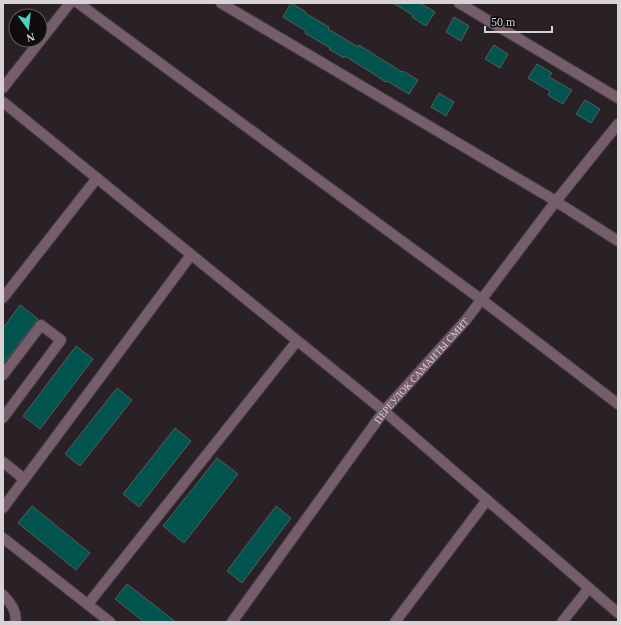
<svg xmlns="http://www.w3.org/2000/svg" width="621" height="625" font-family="Georgia,serif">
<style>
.building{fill:#03534f;stroke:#525e5d}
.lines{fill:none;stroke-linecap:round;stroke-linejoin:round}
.minor-casing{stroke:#453d41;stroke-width:12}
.minor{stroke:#765d6b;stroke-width:10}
.labels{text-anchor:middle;stroke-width:3.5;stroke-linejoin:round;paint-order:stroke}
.street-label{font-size:10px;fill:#d8d2d5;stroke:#0f0c0e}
</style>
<rect width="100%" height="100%" fill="#292125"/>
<g class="building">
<path d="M 291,3 L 306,12 L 305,13 L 329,27 L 328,29 L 358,47 L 359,45 L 402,72 L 403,71 L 418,80 L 409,94 L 387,81 L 386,82 L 345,56 L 344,58 L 329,49 L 330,48 L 305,33 L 306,31 L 283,17 Z"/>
<path d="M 393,3 L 420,3 L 435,12 L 426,26 L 412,17 L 413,15 Z"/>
<path d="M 454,17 L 469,26 L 461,41 L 446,32 Z"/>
<path d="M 494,45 L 508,54 L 500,68 L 485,59 Z"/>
<path d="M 537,64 L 552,73 L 549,77 L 572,90 L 563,104 L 548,95 L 550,91 L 528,78 Z"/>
<path d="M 439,93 L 454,102 L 446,116 L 431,107 Z"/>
<path d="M 585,100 L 600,109 L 591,123 L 576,114 Z"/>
<path d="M 20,305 L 38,319 L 3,364 L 3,328 Z"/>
<path d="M 76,346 L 93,359 L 40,429 L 23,416 Z"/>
<path d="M 117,388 L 132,400 L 80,466 L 65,454 Z"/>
<path d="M 175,428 L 191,441 L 139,507 L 123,494 Z"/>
<path d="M 217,458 L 238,474 L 184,543 L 163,526 Z"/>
<path d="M 32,506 L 90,553 L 76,570 L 18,523 Z"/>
<path d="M 276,506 L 291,518 L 242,583 L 227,571 Z"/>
<path d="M 127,584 L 176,622 L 144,622 L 115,599 Z"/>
</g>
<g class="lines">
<g class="minor-casing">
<g id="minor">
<path d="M 78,3 L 482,300 L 618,404"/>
<path d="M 221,3 L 549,197 L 618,241"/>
<path d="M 459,3 L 618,98"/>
<path d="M 3,88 L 70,3"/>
<path d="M 3,102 L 384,411 L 618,613"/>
<path d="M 3,298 L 97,178"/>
<path d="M 3,375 L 41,325 L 61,340 L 3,418"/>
<path d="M 3,462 L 24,479"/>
<path d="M 3,508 L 191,255"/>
<path d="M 3,538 L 110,622"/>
<path d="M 3,595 C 10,602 18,612 15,622"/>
<path d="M 88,604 L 297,341"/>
<path id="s1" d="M 232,622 L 384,411 L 466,320 L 556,201 L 618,124"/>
<path d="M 395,622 L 487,500"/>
<path d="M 562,622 L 589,588"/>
</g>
</g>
<use href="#minor" class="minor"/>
</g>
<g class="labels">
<g class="street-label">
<text dy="4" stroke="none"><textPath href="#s1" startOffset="315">ПЕРЕУЛОК САМАНТЫ СМИТ</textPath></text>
</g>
</g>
<rect width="621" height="625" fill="none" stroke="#d8d2d5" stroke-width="8"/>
<g transform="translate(28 28) rotate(165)"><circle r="19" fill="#0f0c0e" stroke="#5f5b5e"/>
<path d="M0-3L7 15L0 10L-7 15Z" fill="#55cec5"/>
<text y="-6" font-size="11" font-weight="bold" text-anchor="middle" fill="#d8d2d5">N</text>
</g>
<path d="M485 26v6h67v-6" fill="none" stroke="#d8d2d5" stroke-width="2"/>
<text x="491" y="26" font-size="12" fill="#d8d2d5" stroke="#0f0c0e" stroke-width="3" paint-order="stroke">50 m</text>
</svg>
